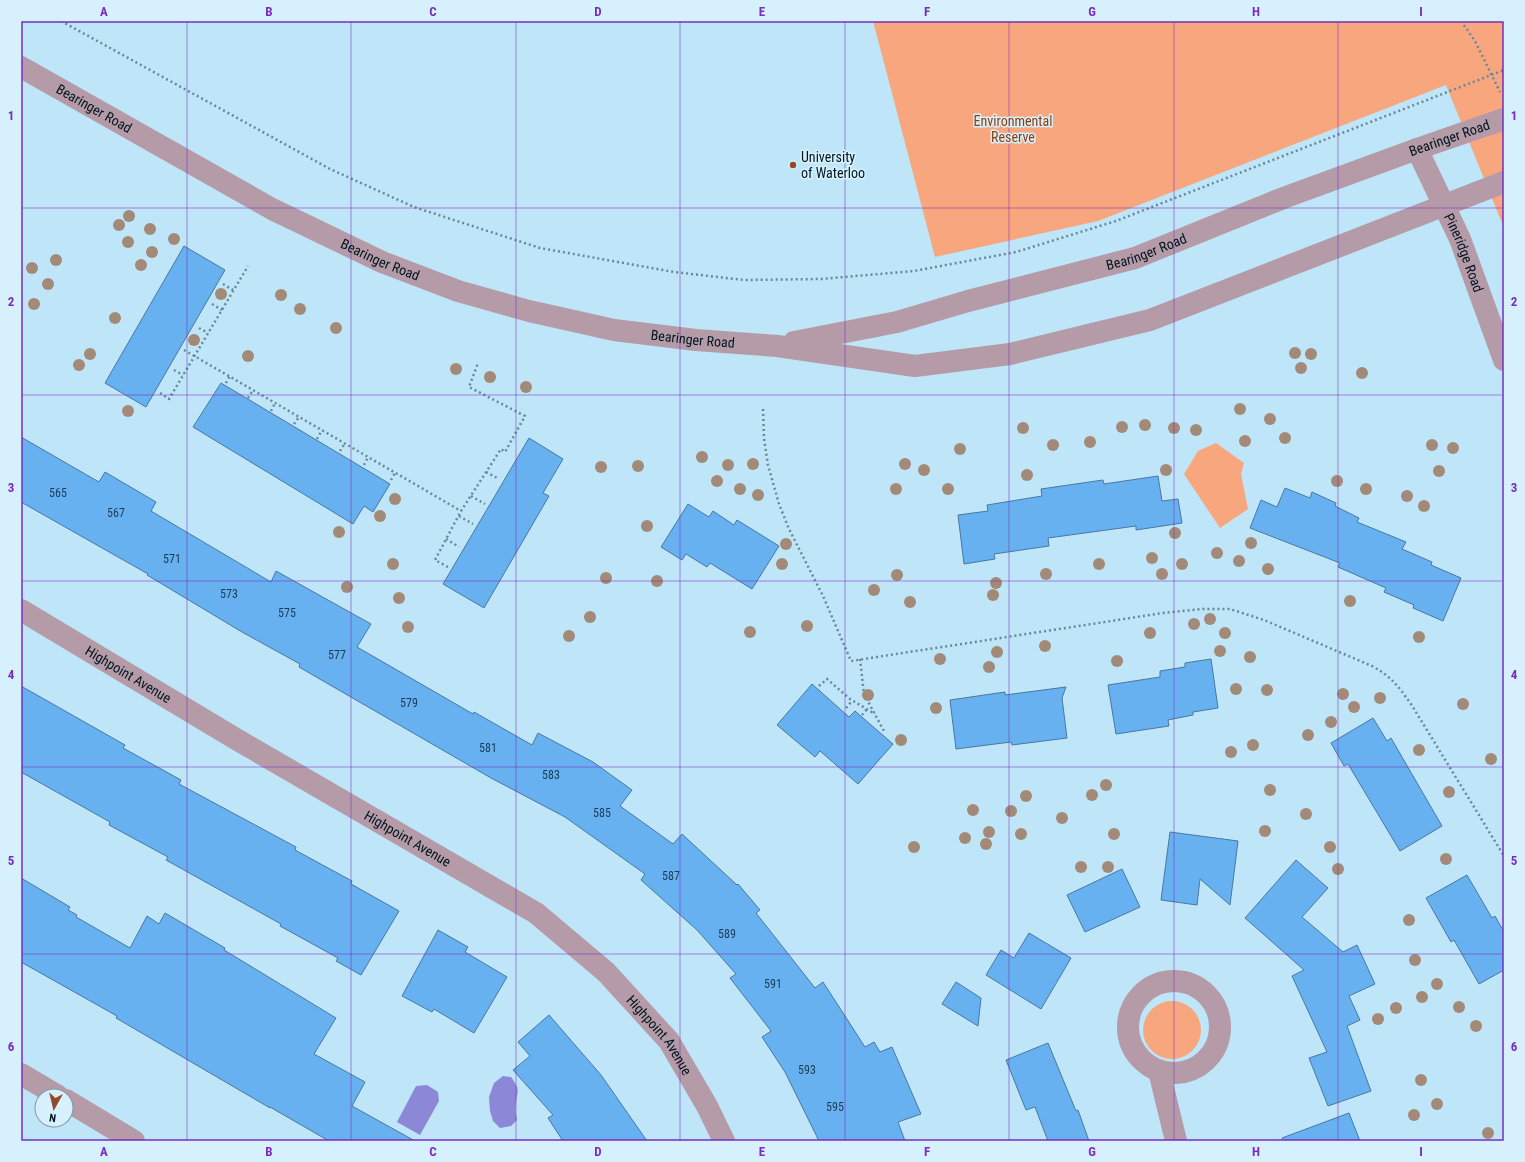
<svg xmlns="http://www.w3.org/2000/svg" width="1525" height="1162" font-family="'Roboto Condensed',sans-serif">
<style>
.green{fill:#f8a67e}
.water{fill:#8d87d8}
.building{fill:#67b1f1;stroke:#4a78a0}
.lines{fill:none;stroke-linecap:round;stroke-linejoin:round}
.path{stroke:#698897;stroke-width:2.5;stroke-dasharray:2 3;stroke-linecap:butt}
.minor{stroke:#b59ba8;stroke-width:22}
.tertiary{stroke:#b59ba8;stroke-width:22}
.tree{fill:#a28978}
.grid{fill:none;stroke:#7b2cbf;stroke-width:1;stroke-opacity:0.55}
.poi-dot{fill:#914a25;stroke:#d6f1fd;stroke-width:1.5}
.labels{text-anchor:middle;stroke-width:3;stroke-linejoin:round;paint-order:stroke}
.number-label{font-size:12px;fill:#1a3c54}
.street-label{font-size:14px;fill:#00151f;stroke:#d6f1fd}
.park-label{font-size:14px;fill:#8b3d0f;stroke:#d6f1fd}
.poi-label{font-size:14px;fill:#00151f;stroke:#d6f1fd;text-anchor:start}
.neatline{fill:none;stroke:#7b2cbf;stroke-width:1.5}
.grid-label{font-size:13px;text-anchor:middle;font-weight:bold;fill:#7b2cbf}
</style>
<rect width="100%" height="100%" fill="#bee6f8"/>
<g class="green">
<path d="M 873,21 L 1504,21 L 1504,228 L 1446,85 L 1098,221 L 935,257 Z"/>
<path d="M 1216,443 L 1244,463 L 1241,474 L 1248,509 L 1220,528 L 1184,474 L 1198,451 Z"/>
<circle cx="1172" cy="1030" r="29"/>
</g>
<g class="water">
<path d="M 503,1076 L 511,1077 C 521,1091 517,1089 516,1104 C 515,1110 516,1115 517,1120 L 511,1126 L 500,1128 L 493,1121 L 490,1111 L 489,1097 L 494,1083 Z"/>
<path d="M 427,1085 L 438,1092 L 439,1101 L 420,1135 L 397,1122 L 416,1086 Z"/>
</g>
<g class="building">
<path d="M 184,246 L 225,270 L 146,407 L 105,383 Z"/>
<path d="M 221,383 L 390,484 L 373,512 L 364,506 L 353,524 L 193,427 Z"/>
<path d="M 21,437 L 99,482 L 105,472 L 156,502 L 151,511 L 271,582 L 276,571 L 371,624 L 357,647 L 473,714 L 474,712 L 532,745 L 538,733 L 593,762 L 632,790 L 620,806 L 673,844 L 682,834 L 737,885 L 738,884 L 760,910 L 756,913 L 815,988 L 823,982 L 865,1047 L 874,1042 L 880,1052 L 892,1047 L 921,1114 L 898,1122 L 905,1141 L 819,1141 L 785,1072 L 762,1037 L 771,1031 L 730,978 L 736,974 L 697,930 L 641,880 L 645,874 L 565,817 L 491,778 L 299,667 L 300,664 L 242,632 L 147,575 L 148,574 L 21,502 Z"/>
<path d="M 529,438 L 563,459 L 543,493 L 549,496 L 484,608 L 443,584 Z"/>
<path d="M 1158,476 L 1162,501 L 1178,499 L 1182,523 L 1136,530 L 1136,526 L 1048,538 L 1049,546 L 994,554 L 995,559 L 964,564 L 958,515 L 988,511 L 987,505 L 1042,496 L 1041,489 L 1103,480 L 1104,484 Z"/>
<path d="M 1285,488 L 1310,498 L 1312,492 L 1336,503 L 1335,506 L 1359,518 L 1357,522 L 1406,542 L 1402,549 L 1432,562 L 1431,565 L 1461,578 L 1443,621 L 1413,608 L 1414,605 L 1384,592 L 1386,588 L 1338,567 L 1340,563 L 1250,528 L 1261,500 L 1277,507 Z"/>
<path d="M 688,504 L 709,517 L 713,511 L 734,525 L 737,520 L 779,546 L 752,589 L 710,563 L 707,567 L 686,554 L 682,560 L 661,547 Z"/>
<path d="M 1211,659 L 1218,708 L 1193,712 L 1193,715 L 1168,720 L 1169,726 L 1116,734 L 1108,685 L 1160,677 L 1160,671 L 1185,667 L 1185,663 Z"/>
<path d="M 812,684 L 849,717 L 855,711 L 893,744 L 858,784 L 820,751 L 815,757 L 777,725 Z"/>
<path d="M 21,686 L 125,745 L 123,748 L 181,780 L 179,784 L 296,847 L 295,850 L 352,881 L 351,884 L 399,911 L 361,975 L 336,961 L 338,958 L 280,926 L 281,924 L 166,860 L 168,857 L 109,825 L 110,822 L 21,772 Z"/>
<path d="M 1066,687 L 1062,698 L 1067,738 L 1012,745 L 1011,742 L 956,749 L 950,700 L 1005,692 L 1005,695 Z"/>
<path d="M 1373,718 L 1387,741 L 1391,738 L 1442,826 L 1400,851 L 1348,764 L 1344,766 L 1331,743 Z"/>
<path d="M 1170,832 L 1238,841 L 1230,905 L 1200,879 L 1197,905 L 1161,900 Z"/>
<path d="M 1296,860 L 1328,888 L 1302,917 L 1343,952 L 1357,945 L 1375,984 L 1349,996 L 1360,1020 L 1347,1026 L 1371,1091 L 1328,1106 L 1309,1058 L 1327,1052 L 1292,976 L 1304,970 L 1245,918 Z"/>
<path d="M 1122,869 L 1140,907 L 1085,932 L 1067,895 Z"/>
<path d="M 1467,875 L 1492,918 L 1495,916 L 1504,932 L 1504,970 L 1479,984 L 1454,940 L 1451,942 L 1426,898 Z"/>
<path d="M 21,878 L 70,907 L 68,910 L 77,915 L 76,917 L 130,948 L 147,916 L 159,924 L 165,913 L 225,948 L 224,950 L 336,1018 L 314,1054 L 365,1082 L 352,1106 L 415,1141 L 329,1141 L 270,1107 L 270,1108 L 116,1018 L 117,1016 L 21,962 Z"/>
<path d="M 438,930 L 468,947 L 465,952 L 507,977 L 474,1033 L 434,1009 L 432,1012 L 402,996 Z"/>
<path d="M 1029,933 L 1071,958 L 1041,1009 L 986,975 L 1001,950 L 1014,958 Z"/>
<path d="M 956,982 L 981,998 L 978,1026 L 942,1004 Z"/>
<path d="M 549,1015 L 601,1075 L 647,1141 L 563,1141 L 548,1118 L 553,1115 L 513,1070 L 530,1056 L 518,1042 Z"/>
<path d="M 1048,1043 L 1076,1111 L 1078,1110 L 1089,1141 L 1048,1141 L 1035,1107 L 1026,1110 L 1006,1060 Z"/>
<path d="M 1349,1113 L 1360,1141 L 1283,1141 L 1282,1138 Z"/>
</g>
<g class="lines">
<g class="path">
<path d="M 61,21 L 330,169 L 414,207 L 540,248 L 674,272 L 744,280 L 821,279 L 914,271 L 1016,252 L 1116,221 L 1504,70"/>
<path d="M 1461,21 L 1475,41 L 1500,92"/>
<path d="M 223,284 L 233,290"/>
<path d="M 212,304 L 222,310"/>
<path d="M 199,328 L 208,333"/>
<path d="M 184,350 L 461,511"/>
<path d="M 174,370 L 183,375"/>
<path d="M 226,383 L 230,376"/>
<path d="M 160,393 L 169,399 L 248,266"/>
<path d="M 248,398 L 253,390"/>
<path d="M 763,409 L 764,439 L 768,465 L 779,504 L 789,529 L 823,596 L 851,661 L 1163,613 L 1203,609 L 1230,609 L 1264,620 L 1372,666 C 1392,677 1398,686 1411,704 L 1504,856"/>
<path d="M 271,411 L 275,403"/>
<path d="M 294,424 L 299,417"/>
<path d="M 317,439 L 322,430"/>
<path d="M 340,451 L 345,443"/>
<path d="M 364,465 L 368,457"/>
<path d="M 486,472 L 499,479"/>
<path d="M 391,480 L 395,473"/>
<path d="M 471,496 L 485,504"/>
<path d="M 459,516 L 473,524"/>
<path d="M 446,539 L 459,547"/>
<path d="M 448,567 L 435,560 L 461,511 L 501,449 L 505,452 L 525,416 L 469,387 L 478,363"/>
<path d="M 860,659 L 864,694 L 885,733"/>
<path d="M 819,686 L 827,679 L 850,699 L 875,714"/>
<path d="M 846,708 L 852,701"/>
<path d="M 862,715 L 867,709"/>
</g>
<g class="minor">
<path id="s1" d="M 1417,149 L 1460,239 L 1504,360"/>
<path id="s2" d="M 21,610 L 236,739 L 536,913 L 606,972 L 669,1041 L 707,1106 L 724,1141"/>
<circle cx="1174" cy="1027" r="46"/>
<path d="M 1159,1071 L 1176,1141"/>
<path d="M 21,1074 L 58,1096"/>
<path d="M 66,1100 L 134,1141"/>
</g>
<g class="tertiary">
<path id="s3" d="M 21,67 L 272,209 L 382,262 L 458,291 L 529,311 L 614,330 L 696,340 L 777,346 L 915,366 L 1010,354 L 1150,320 L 1504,182"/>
<path id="s4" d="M 794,342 L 897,322 L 968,301 L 1135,258 L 1286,197 L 1417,149 L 1504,119"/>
</g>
</g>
<g class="tree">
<circle cx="129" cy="216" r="6"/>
<circle cx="119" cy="225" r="6"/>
<circle cx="150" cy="229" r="6"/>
<circle cx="174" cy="239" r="6"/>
<circle cx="128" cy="242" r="6"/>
<circle cx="152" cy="252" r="6"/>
<circle cx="56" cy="260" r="6"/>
<circle cx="141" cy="265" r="6"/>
<circle cx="32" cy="268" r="6"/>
<circle cx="48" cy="284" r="6"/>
<circle cx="221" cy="294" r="6"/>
<circle cx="281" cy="295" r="6"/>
<circle cx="34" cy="304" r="6"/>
<circle cx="300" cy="309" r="6"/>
<circle cx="115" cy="318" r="6"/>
<circle cx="336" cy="328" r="6"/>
<circle cx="194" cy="340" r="6"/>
<circle cx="1295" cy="353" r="6"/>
<circle cx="90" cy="354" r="6"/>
<circle cx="1311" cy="354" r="6"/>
<circle cx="248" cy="356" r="6"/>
<circle cx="79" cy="365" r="6"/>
<circle cx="1301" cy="368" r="6"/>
<circle cx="456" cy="369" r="6"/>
<circle cx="1362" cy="373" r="6"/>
<circle cx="490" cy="377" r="6"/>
<circle cx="526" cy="387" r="6"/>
<circle cx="1240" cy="409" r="6"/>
<circle cx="128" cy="411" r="6"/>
<circle cx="1270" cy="419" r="6"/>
<circle cx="1145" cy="425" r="6"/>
<circle cx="1122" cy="427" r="6"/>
<circle cx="1023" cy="428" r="6"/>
<circle cx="1174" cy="428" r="6"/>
<circle cx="1196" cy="430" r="6"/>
<circle cx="1285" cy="438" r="6"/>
<circle cx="1245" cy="441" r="6"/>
<circle cx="1090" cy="442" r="6"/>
<circle cx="1053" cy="445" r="6"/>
<circle cx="1432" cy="445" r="6"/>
<circle cx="1453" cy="448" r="6"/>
<circle cx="960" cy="449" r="6"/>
<circle cx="702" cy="457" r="6"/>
<circle cx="753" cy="464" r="6"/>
<circle cx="905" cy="464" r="6"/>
<circle cx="728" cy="465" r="6"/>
<circle cx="638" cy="466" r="6"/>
<circle cx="601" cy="467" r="6"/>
<circle cx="924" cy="470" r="6"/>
<circle cx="1166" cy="470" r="6"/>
<circle cx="1439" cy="471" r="6"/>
<circle cx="1027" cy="475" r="6"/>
<circle cx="717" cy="481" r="6"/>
<circle cx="1337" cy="481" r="6"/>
<circle cx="740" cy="489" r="6"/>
<circle cx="896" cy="489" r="6"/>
<circle cx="948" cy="489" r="6"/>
<circle cx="1366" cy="489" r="6"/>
<circle cx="758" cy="495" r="6"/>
<circle cx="1407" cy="496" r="6"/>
<circle cx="395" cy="499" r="6"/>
<circle cx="1424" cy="506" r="6"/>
<circle cx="380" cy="516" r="6"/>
<circle cx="647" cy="526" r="6"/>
<circle cx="339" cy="532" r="6"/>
<circle cx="1175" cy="533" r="6"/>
<circle cx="1251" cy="543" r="6"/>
<circle cx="786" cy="544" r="6"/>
<circle cx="1217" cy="553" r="6"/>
<circle cx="1152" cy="558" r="6"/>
<circle cx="1239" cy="561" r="6"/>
<circle cx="393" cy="564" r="6"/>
<circle cx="782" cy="564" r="6"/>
<circle cx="1099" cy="564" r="6"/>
<circle cx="1182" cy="564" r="6"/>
<circle cx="1268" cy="569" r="6"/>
<circle cx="1046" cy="574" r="6"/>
<circle cx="1162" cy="574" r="6"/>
<circle cx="897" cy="575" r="6"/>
<circle cx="606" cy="578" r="6"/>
<circle cx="657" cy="581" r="6"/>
<circle cx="996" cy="583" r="6"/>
<circle cx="347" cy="587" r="6"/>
<circle cx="874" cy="590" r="6"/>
<circle cx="993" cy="595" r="6"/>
<circle cx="399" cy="598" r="6"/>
<circle cx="1350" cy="601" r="6"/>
<circle cx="910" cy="602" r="6"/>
<circle cx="590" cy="617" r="6"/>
<circle cx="1210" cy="619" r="6"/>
<circle cx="1194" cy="624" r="6"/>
<circle cx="807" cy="626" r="6"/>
<circle cx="408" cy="627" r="6"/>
<circle cx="750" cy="632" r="6"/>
<circle cx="1150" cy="633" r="6"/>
<circle cx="1225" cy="633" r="6"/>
<circle cx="569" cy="636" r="6"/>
<circle cx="1419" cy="637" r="6"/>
<circle cx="1045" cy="646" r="6"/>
<circle cx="1220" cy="651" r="6"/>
<circle cx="997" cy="652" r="6"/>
<circle cx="1250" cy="657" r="6"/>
<circle cx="940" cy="659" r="6"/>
<circle cx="1117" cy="661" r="6"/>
<circle cx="989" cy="667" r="6"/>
<circle cx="1236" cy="689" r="6"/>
<circle cx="1267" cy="690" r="6"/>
<circle cx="1343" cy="694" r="6"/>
<circle cx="868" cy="695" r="6"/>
<circle cx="1380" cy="698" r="6"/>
<circle cx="1463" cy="704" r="6"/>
<circle cx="1354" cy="707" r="6"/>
<circle cx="936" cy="708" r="6"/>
<circle cx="1331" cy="722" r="6"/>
<circle cx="1308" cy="735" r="6"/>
<circle cx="901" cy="740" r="6"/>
<circle cx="1253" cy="745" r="6"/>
<circle cx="1419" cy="750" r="6"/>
<circle cx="1231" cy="752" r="6"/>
<circle cx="1491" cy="759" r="6"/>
<circle cx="1106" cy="785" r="6"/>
<circle cx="1270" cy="790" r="6"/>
<circle cx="1449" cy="792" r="6"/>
<circle cx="1092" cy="795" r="6"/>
<circle cx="1026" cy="796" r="6"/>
<circle cx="973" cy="810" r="6"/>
<circle cx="1011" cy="811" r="6"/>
<circle cx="1306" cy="814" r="6"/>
<circle cx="1062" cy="818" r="6"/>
<circle cx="1265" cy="831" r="6"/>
<circle cx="989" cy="832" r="6"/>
<circle cx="1021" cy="834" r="6"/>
<circle cx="1114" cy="834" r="6"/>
<circle cx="965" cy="838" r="6"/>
<circle cx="986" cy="844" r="6"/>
<circle cx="914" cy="847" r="6"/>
<circle cx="1330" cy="847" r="6"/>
<circle cx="1446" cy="859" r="6"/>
<circle cx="1081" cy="867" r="6"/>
<circle cx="1108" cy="867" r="6"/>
<circle cx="1338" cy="869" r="6"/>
<circle cx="1409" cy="920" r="6"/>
<circle cx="1415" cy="960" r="6"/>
<circle cx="1437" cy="984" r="6"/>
<circle cx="1422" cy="997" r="6"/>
<circle cx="1459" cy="1007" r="6"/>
<circle cx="1396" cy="1008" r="6"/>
<circle cx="1378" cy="1019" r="6"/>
<circle cx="1476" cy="1026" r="6"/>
<circle cx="1421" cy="1080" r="6"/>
<circle cx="1437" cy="1104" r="6"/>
<circle cx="1414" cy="1115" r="6"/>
<circle cx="1488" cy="1133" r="6"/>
</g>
<path class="grid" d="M 187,21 L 187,1141M 351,21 L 351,1141M 516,21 L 516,1141M 680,21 L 680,1141M 845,21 L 845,1141M 1009,21 L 1009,1141M 1174,21 L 1174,1141M 1338,21 L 1338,1141M 21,208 L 1504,208M 21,395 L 1504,395M 21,581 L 1504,581M 21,767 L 1504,767M 21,954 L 1504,954"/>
<circle class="poi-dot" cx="793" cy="165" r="4"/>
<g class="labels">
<g class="number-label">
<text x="58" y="497">565</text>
<text x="116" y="517">567</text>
<text x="172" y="563">571</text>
<text x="229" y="598">573</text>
<text x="287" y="617">575</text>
<text x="337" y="659">577</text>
<text x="409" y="707">579</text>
<text x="488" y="752">581</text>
<text x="551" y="779">583</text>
<text x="602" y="817">585</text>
<text x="671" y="880">587</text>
<text x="727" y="938">589</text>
<text x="773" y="988">591</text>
<text x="807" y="1074">593</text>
<text x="835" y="1111">595</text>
</g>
<g class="street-label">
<text dy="5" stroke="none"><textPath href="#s3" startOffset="84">Bearinger Road</textPath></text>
<text dy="5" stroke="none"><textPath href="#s4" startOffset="688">Bearinger Road</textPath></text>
<text dy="5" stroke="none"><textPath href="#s4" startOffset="364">Bearinger Road</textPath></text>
<text dy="5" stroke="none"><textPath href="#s1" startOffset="114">Pineridge Road</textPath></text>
<text dy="5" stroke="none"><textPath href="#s3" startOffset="408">Bearinger Road</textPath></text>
<text dy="5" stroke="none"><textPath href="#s3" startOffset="732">Bearinger Road</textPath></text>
<text dy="5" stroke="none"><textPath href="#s2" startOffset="125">Highpoint Avenue</textPath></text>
<text dy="5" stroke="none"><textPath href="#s2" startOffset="449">Highpoint Avenue</textPath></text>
<text dy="5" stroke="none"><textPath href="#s2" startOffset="772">Highpoint Avenue</textPath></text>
</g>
<g class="park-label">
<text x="1013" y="126">Environmental<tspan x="1013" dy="16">Reserve</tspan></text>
</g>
<g class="poi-label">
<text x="801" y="162">University<tspan x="801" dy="16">of Waterloo</tspan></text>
</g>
</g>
<rect width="1525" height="1162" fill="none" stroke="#d6f1fd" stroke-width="44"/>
<g transform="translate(54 1108) rotate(188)"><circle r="19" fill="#d6f1fd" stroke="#8099a4"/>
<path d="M0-3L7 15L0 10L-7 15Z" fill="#914a25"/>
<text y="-6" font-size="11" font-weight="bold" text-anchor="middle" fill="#00151f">N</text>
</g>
<rect x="22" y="22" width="1481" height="1118" class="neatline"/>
<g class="grid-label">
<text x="104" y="16">A</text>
<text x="269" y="16">B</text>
<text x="433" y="16">C</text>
<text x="598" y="16">D</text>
<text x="762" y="16">E</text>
<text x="927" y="16">F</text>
<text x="1092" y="16">G</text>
<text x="1256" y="16">H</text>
<text x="1421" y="16">I</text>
<text x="11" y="120">1</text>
<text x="1514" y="120">1</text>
<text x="11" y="306">2</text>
<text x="1514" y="306">2</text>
<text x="11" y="492">3</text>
<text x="1514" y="492">3</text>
<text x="11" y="679">4</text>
<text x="1514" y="679">4</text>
<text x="11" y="865">5</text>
<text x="1514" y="865">5</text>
<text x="11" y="1051">6</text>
<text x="1514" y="1051">6</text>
<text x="104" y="1156">A</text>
<text x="269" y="1156">B</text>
<text x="433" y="1156">C</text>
<text x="598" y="1156">D</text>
<text x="762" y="1156">E</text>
<text x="927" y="1156">F</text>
<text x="1092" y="1156">G</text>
<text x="1256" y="1156">H</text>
<text x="1421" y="1156">I</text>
</g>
</svg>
